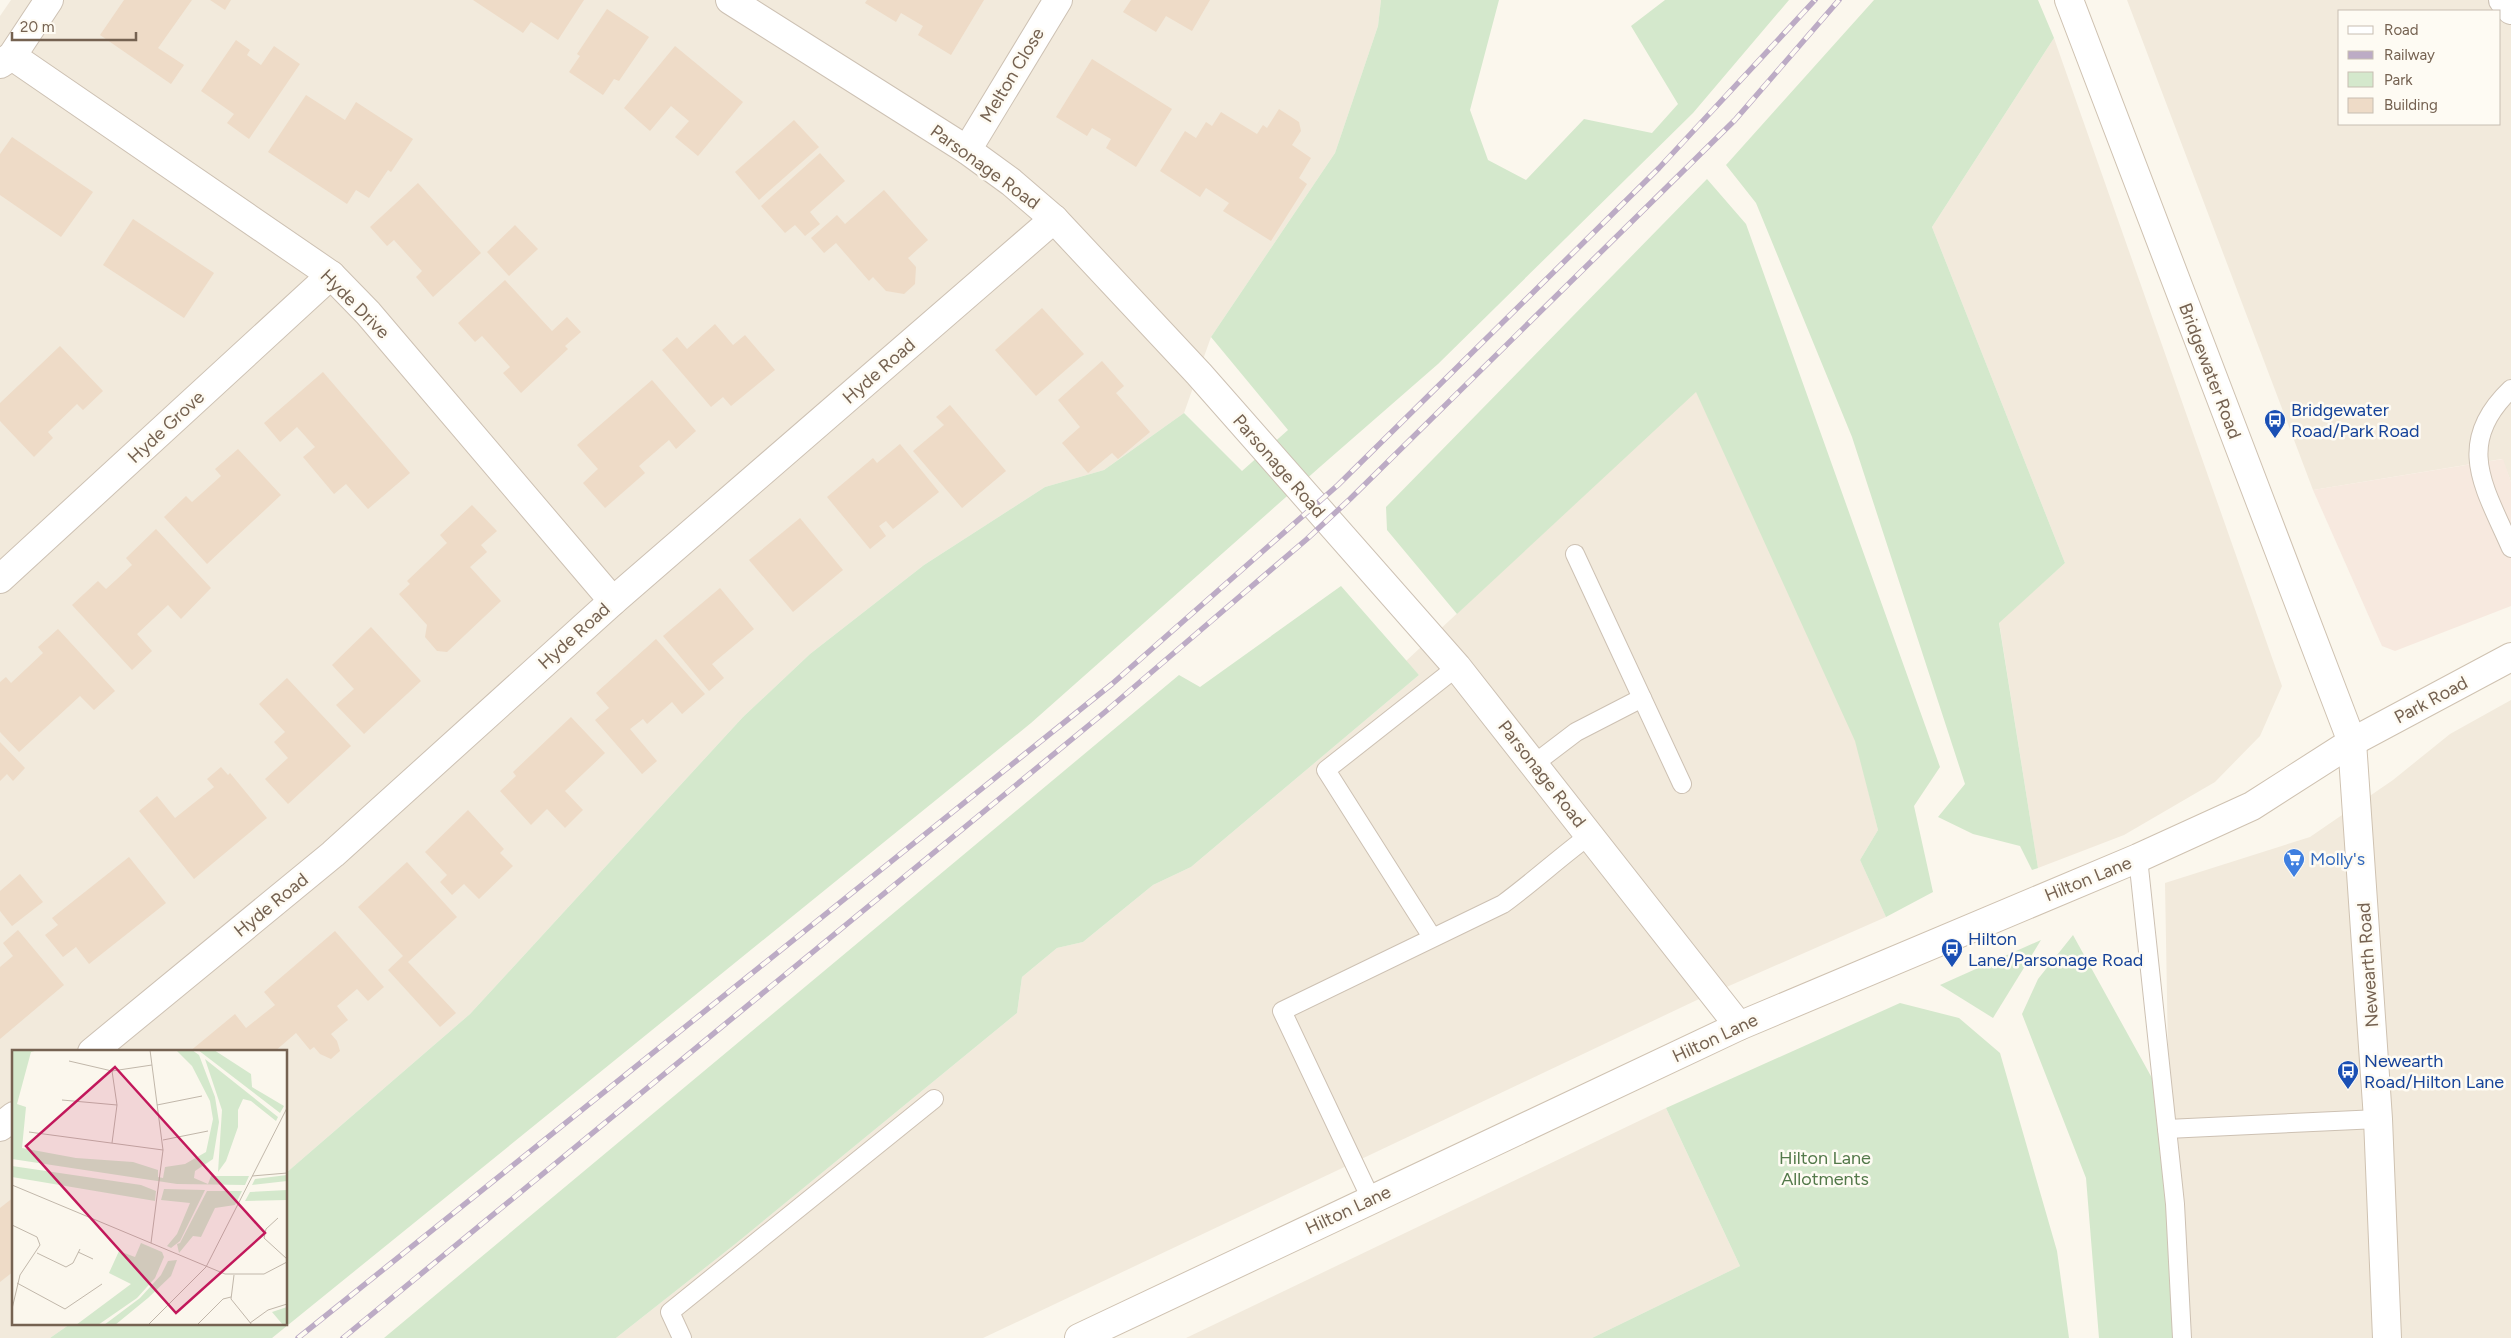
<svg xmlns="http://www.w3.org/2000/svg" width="2511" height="1338" font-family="Figtree,sans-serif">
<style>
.residential{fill:#f2eadc;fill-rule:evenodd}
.commercial{fill:#f7e9df}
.green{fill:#d4e8cc}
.building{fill:#eedbc7}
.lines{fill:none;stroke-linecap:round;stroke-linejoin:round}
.lane-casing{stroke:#cdc1b3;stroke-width:20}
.street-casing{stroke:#cdc1b3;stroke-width:30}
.secondary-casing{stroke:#cfc2b1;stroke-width:30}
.lane{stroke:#fff;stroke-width:18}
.street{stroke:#fff;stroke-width:28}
.secondary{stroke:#fff;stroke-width:28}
.rail-casing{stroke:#bcabc5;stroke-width:5.5}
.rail{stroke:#fefbf3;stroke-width:4;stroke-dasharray:11;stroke-linecap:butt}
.labels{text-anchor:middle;stroke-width:5;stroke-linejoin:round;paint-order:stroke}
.street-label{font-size:18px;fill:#756251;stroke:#fefbf3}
.transit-label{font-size:18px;fill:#164399;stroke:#fefbf3;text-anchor:start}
.shop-label{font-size:18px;fill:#366cbe;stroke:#fefbf3;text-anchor:start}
.park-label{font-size:18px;fill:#53794a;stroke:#fefbf3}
.inset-road{fill:none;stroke:#c1b7aa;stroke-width:1}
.view{fill:#c2185b;fill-opacity:0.15;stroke:#c2185b;stroke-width:2.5}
.inset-edge{fill:none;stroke:#756251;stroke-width:2.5}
</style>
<rect width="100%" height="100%" fill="#fbf7ed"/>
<g class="residential">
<path d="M 11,0 L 1381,0 L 1378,26 L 1335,153 L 1211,337 L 1184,413 L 1104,470 L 1045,487 L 924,565 L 810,654 L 743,717 L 470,1014 L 286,1173 L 286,1052 L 14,1052 L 14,1324 L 70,1324 L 50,1338 L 0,1338 L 0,16 Z"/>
<path d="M 2127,0 L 2511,0 L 2511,482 L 2502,459 L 2313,490 ZM 2340,11 L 2500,11 L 2500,124 L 2340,124 Z"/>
<path d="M 2054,38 L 2282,686 L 2260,736 L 2215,782 L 2124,835 L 2038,868 L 1999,622 L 2065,563 L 1932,227 Z"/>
<path d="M 1696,391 L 1856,741 L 1878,830 L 1860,860 L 1886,917 L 1697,1000 L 983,1338 L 616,1338 L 734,1245 L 1017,1013 L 1022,977 L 1057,948 L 1083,942 L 1153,885 L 1191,867 L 1419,675 L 1406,661 Z"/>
<path d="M 2511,700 L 2511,1338 L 2173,1338 L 2165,883 L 2310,837 L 2393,780 L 2450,734 Z"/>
<path d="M 1666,1108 L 1740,1266 L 1592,1338 L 1186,1338 Z"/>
</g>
<path class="commercial" d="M 2503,459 L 2511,482 L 2511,606 L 2395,651 L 2382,646 L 2313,490 Z"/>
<g class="green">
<path d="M 1381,0 L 1499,0 L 1470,110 L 1488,160 L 1526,180 L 1584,119 L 1652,133 L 1678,104 L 1631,26 L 1665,0 L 1789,0 L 1693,113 L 1438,364 L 1321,466 L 1031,723 L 272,1338 L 50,1338 L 70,1324 L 286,1324 L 286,1173 L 470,1014 L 743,717 L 810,654 L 924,565 L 1045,487 L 1104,470 L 1184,413 L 1242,471 L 1288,430 L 1211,337 L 1335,153 L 1378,26 Z"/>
<path d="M 1874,0 L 2038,0 L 2054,38 L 1932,227 L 2065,563 L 1999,623 L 2038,868 L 2032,870 L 2020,846 L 1973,834 L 1938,817 L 1965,784 L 1852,437 L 1756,203 L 1726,165 Z"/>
<path d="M 1707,179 L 1746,224 L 1940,767 L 1914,806 L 1933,892 L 1886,917 L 1860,860 L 1878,830 L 1855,741 L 1696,392 L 1457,614 L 1387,530 L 1386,507 Z"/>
<path d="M 1341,586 L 1419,675 L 1191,867 L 1153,885 L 1083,942 L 1057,948 L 1022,977 L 1017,1013 L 734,1245 L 616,1338 L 384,1338 L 1179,675 L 1200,687 Z"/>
<path d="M 2073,935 L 2168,1107 L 2173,1338 L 2099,1338 L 2086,1178 L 2022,1014 L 2038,979 Z"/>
<path d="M 2041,940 L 1993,1018 L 1940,985 Z"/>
<path d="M 1900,1003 L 1959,1018 L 2000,1053 L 2057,1251 L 2069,1338 L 1592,1338 L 1740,1266 L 1666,1108 Z"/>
</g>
<g class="building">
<path d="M 124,0 L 192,0 L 158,48 L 184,65 L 171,84 L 100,35 Z"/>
<path d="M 210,0 L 231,0 L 225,10 Z"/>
<path d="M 473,0 L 584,0 L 558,40 L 531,22 L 523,33 Z"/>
<path d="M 867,0 L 984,0 L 951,55 L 918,35 L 923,26 L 901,13 L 896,22 L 865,3 Z"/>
<path d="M 1131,0 L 1210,0 L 1192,31 L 1166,16 L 1156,32 L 1123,12 Z"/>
<path d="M 607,9 L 649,37 L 619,81 L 614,79 L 603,95 L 569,72 L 580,56 L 577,54 Z"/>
<path d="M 236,40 L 250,50 L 247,55 L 261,65 L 274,46 L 300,64 L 249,139 L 227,123 L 234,114 L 201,91 Z"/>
<path d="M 675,46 L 743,102 L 698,156 L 675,137 L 689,121 L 671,106 L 650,131 L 624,108 Z"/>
<path d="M 1092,59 L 1172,109 L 1136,167 L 1106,148 L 1111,139 L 1092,128 L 1087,136 L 1056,117 Z"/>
<path d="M 306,95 L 345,120 L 356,102 L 413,139 L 391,172 L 388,170 L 369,198 L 356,190 L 347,204 L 268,152 Z"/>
<path d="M 1279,109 L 1299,122 L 1301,131 L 1292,145 L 1311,158 L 1299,178 L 1307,184 L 1271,241 L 1223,211 L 1229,203 L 1206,188 L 1200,197 L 1160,171 L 1185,131 L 1196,138 L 1206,122 L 1212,126 L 1221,112 L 1257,134 L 1263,125 L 1267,128 Z"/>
<path d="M 794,120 L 819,147 L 759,200 L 735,172 Z"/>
<path d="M 12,137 L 93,192 L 61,237 L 0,195 L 0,154 Z"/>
<path d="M 820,153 L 845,181 L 810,212 L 820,224 L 805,236 L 795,225 L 785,233 L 761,206 Z"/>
<path d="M 418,183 L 481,253 L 433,297 L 416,277 L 422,271 L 394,240 L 387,246 L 370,227 Z"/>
<path d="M 884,190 L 928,240 L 908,258 L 916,267 L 915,284 L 904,294 L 886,291 L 873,277 L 869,281 L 836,243 L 824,253 L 811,238 L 837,215 L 845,224 Z"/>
<path d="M 133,219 L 214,273 L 184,318 L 103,265 Z"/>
<path d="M 515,225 L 538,249 L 509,276 L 487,252 Z"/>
<path d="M 505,280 L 552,331 L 567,317 L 581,332 L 565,346 L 568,349 L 521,393 L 503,373 L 510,367 L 482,336 L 475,342 L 458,323 Z"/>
<path d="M 1042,308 L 1084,354 L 1036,396 L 995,350 Z"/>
<path d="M 715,324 L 733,345 L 745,335 L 775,370 L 731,406 L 723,397 L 711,407 L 662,350 L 677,337 L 687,349 Z"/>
<path d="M 60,346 L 103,391 L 83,410 L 77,404 L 48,432 L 53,438 L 34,457 L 0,421 L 0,403 Z"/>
<path d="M 1102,361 L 1124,386 L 1116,393 L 1150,432 L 1118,459 L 1112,453 L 1088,473 L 1062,443 L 1080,427 L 1058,400 Z"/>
<path d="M 323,372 L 410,473 L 368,509 L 346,484 L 334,494 L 303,457 L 315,447 L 297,427 L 280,442 L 264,423 Z"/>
<path d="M 652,380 L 696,431 L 676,449 L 669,440 L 639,466 L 645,473 L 605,508 L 583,483 L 598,469 L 577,445 Z"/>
<path d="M 950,405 L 1006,471 L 962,508 L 913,451 L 944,425 L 936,417 Z"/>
<path d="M 900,444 L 939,492 L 893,529 L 886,521 L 879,526 L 886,536 L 870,549 L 827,497 L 873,458 L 877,463 Z"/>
<path d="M 238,449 L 281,495 L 207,564 L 164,517 L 186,496 L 192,502 L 221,476 L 215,469 Z"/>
<path d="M 472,505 L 497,531 L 481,545 L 487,552 L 470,567 L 501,601 L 447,652 L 437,651 L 425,637 L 427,625 L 399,594 L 410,584 L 407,581 L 447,543 L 440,535 Z"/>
<path d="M 800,518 L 843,570 L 793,612 L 749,560 Z"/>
<path d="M 156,529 L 211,588 L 181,619 L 168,605 L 137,634 L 152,651 L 132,670 L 72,605 L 98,581 L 106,589 L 116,580 L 132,565 L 126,558 Z"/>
<path d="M 720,588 L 754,629 L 712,664 L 724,678 L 709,691 L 663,636 Z"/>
<path d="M 371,627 L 421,681 L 364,734 L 336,705 L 354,689 L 332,665 Z"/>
<path d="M 58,629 L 115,691 L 94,710 L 80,696 L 19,752 L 0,732 L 0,682 L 6,677 L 11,683 L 43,653 L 38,647 Z"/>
<path d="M 656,639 L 705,694 L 682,714 L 672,702 L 647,724 L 643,719 L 630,729 L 657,761 L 642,774 L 595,720 L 609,708 L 596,693 Z"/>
<path d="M 287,678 L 351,746 L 288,804 L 265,779 L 288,758 L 274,742 L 285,732 L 259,704 Z"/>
<path d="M 571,717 L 605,753 L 565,791 L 583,810 L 565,828 L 547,809 L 531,825 L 500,791 L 516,776 L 513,772 Z"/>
<path d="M 0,742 L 25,768 L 13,781 L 7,774 L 0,781 Z"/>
<path d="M 221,767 L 228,775 L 230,773 L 267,818 L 194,879 L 139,811 L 157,796 L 175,818 L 214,787 L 207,779 Z"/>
<path d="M 468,810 L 504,849 L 500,853 L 513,866 L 479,899 L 464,884 L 452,895 L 440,882 L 447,875 L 425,852 Z"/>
<path d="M 129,857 L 166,903 L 89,964 L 76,947 L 63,957 L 45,935 L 58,925 L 52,918 Z"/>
<path d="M 407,862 L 457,917 L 408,962 L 456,1013 L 440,1027 L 388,970 L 403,956 L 358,907 Z"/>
<path d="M 20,874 L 43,902 L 12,926 L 0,911 L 0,891 Z"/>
<path d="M 18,930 L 64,985 L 0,1039 L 0,967 L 13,956 L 3,943 Z"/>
<path d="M 335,931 L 384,987 L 368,1001 L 357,989 L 337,1006 L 348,1020 L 331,1034 L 337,1041 L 340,1051 L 331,1059 L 320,1054 L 314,1047 L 310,1050 L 296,1033 L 274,1052 L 189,1052 L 235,1014 L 246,1028 L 275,1005 L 264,992 Z"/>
<path d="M 14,1197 L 14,1271 L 0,1282 L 0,1208 Z"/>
</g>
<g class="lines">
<g class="lane-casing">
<g id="lane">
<path d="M 2511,389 C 2453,444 2485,488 2511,548"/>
<path d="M 1575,554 L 1682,784"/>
<path d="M 1534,764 L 1576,732 L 1642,698"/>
<path d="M 2138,858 L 2175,1204 L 2182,1338"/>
<path d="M 1432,937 L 1326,770 L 1457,667"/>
<path d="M 2167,1129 L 2378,1119"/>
<path d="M 1371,1199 L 1282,1011 L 1503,904 C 1533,882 1560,857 1590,835"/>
<path d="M 682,1338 L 670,1312 L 934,1099"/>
</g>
</g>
<g class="street-casing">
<g id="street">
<path d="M 730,0 L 967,150 L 1011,182 L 1054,219 L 1199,374 L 1457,667 L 1739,1026"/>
<path d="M 2503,0 L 2511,10"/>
<path d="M 12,56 L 331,275 L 368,313 L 613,601"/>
<path d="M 0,64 L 12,56 L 49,0"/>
<path d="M 967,150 L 1058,0"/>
<path d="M 0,579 L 331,275"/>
<path d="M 92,1052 L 333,854 L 613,601 L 1054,219"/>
<path d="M 0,1127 L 14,1116"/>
</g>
</g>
<g class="secondary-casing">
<g id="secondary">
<path d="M 2069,0 L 2352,742 L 2378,1119 L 2387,1338"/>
<path d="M 1079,1338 L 1739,1026 L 2138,858 L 2252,806 L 2352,742 L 2511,657"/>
</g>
</g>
<use href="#lane" class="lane"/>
<use href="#street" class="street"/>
<use href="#secondary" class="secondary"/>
<g class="rail-casing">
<g id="rail">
<path d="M 298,1338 L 1112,684 L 1338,485 L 1659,168 L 1815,0"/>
<path d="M 343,1338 L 1105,712 L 1307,539 L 1350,499 L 1735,120 L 1839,0"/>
</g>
</g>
<use href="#rail" class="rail"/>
</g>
<defs>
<g id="bus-pin" transform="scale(1.125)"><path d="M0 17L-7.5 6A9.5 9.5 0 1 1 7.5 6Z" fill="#1a4fb4" stroke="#fefbf3"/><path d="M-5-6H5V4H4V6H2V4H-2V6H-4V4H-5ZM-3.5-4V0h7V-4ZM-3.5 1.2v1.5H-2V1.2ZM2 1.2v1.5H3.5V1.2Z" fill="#fff"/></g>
<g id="supermarket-pin" transform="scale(1.125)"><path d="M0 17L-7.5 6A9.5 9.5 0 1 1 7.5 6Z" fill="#3f7fe0" stroke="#fefbf3"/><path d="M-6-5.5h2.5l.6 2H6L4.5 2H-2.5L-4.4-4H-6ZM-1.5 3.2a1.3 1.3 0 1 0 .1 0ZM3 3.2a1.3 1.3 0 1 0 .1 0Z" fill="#fff"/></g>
</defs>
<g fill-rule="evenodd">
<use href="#bus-pin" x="2275" y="420"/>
<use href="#supermarket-pin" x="2294" y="859"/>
<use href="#bus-pin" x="1952" y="949"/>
<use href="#bus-pin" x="2348" y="1071"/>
</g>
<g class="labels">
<g class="street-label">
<text transform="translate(1012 75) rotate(-59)" y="6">Melton Close</text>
<text transform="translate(985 167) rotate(36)" y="6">Parsonage Road</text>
<text transform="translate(355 304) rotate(45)" y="6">Hyde Drive</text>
<text transform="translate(879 371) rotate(-41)" y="6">Hyde Road</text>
<text transform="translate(2210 371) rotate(69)" y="6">Bridgewater Road</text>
<text transform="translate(166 427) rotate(-43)" y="6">Hyde Grove</text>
<text transform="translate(1279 466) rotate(49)" y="6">Parsonage Road</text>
<text transform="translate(574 636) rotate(-42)" y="6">Hyde Road</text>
<text transform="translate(2431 700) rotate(-28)" y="6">Park Road</text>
<text transform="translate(1542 774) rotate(52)" y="6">Parsonage Road</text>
<text transform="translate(2088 879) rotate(-22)" y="6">Hilton Lane</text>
<text transform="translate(271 905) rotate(-39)" y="6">Hyde Road</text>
<text transform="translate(2368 965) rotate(-94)" y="6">Newearth Road</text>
<text transform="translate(1715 1038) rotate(-25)" y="6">Hilton Lane</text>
<text transform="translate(1348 1210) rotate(-25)" y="6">Hilton Lane</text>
</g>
<g class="transit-label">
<text x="2291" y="416">Bridgewater<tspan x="2291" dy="21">Road/Park Road</tspan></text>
<text x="1968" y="945">Hilton<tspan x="1968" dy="21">Lane/Parsonage Road</tspan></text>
<text x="2364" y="1067">Newearth<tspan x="2364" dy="21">Road/Hilton Lane</tspan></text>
</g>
<g class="shop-label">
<text x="2310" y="865">Molly's</text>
</g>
<g class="park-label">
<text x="1825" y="1164">Hilton Lane<tspan x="1825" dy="21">Allotments</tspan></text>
</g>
</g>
<g transform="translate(12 1050)">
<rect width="275" height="275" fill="#fbf7ed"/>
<path d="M 0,0 L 26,0 L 19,2 L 5,54 L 14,57 L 10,98 L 64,108 L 121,112 L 146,120 L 146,127 L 151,128 L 153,117 L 173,114 L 194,102 L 201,69 L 198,51 L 180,16 L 164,0 L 180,0 L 187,5 L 203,47 L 207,72 L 201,109 L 183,121 L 182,128 L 196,134 L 199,126 L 237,126 L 233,135 L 165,134 L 0,109 ZM 186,0 L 202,0 L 239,24 L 240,37 L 272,56 L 268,63 ZM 193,9 L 266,67 L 264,71 L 239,51 L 231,49 L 226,60 L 226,77 L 214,111 L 206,122 L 210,60 ZM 0,116 L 129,135 L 144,141 L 143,151 L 0,127 ZM 275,125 L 275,131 L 240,135 L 243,129 ZM 152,139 L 193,140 L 168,191 L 159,198 L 155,196 L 165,184 L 178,153 L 149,150 ZM 275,140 L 275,150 L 233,151 L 238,142 ZM 195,141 L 230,141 L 223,155 L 203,158 L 189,187 L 181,186 L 167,203 L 165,194 L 168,193 ZM 129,193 L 150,202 L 152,207 L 143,228 L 125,248 L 86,275 L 64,275 L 119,234 L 97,223 L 107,201 L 123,207 ZM 165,210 L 159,226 L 136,248 L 103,275 L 92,275 L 128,248 L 149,225 L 156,211 ZM 275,257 L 275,275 L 271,275 L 260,262 Z" fill="#d4e8cc"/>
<path class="inset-road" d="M 138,0 L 151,100 L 139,193M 57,11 L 100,21 L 140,15M 50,50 L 105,55M 145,55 L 190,46M 17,82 L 151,100M 151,90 L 196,81M 100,93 L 105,55 L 100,21M 240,126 L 275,123M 0,135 L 213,224 L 252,224 L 275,212M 266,168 L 254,179 L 252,188 L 275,209M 0,175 L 25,187 L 28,195 L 8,225 L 0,259M 66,202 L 81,209M 25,203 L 54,217 L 61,213 L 68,199M 222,225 L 219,249 L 240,275M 5,233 L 53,259 L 90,234M 238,273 L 256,260 L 275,254M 136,275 L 194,217 L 275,58M 185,275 L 211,249 L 219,247"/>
<path class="view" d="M 103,17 L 253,183 L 164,263 L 14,96 Z"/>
<rect width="275" height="275" class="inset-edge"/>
</g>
<rect x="2338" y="10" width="162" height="115" fill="#fefbf3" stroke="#c7beb2"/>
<rect x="2348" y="26" width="25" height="8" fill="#ffffff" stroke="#c7beb2"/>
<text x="2384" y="35" font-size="15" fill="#756251">Road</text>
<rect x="2348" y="51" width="25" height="8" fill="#bcabc5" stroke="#c7beb2"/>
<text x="2384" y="60" font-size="15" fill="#756251">Railway</text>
<rect x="2348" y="72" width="25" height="15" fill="#d4e8cc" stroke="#c7beb2"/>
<text x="2384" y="85" font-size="15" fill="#756251">Park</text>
<rect x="2348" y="98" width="25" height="15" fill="#eedbc7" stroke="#c7beb2"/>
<text x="2384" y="110" font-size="15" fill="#756251">Building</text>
<path d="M12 32v8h124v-8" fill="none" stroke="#756251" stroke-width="2.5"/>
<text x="20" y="32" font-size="15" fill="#756251" stroke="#fefbf3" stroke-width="4" paint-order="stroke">20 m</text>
</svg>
